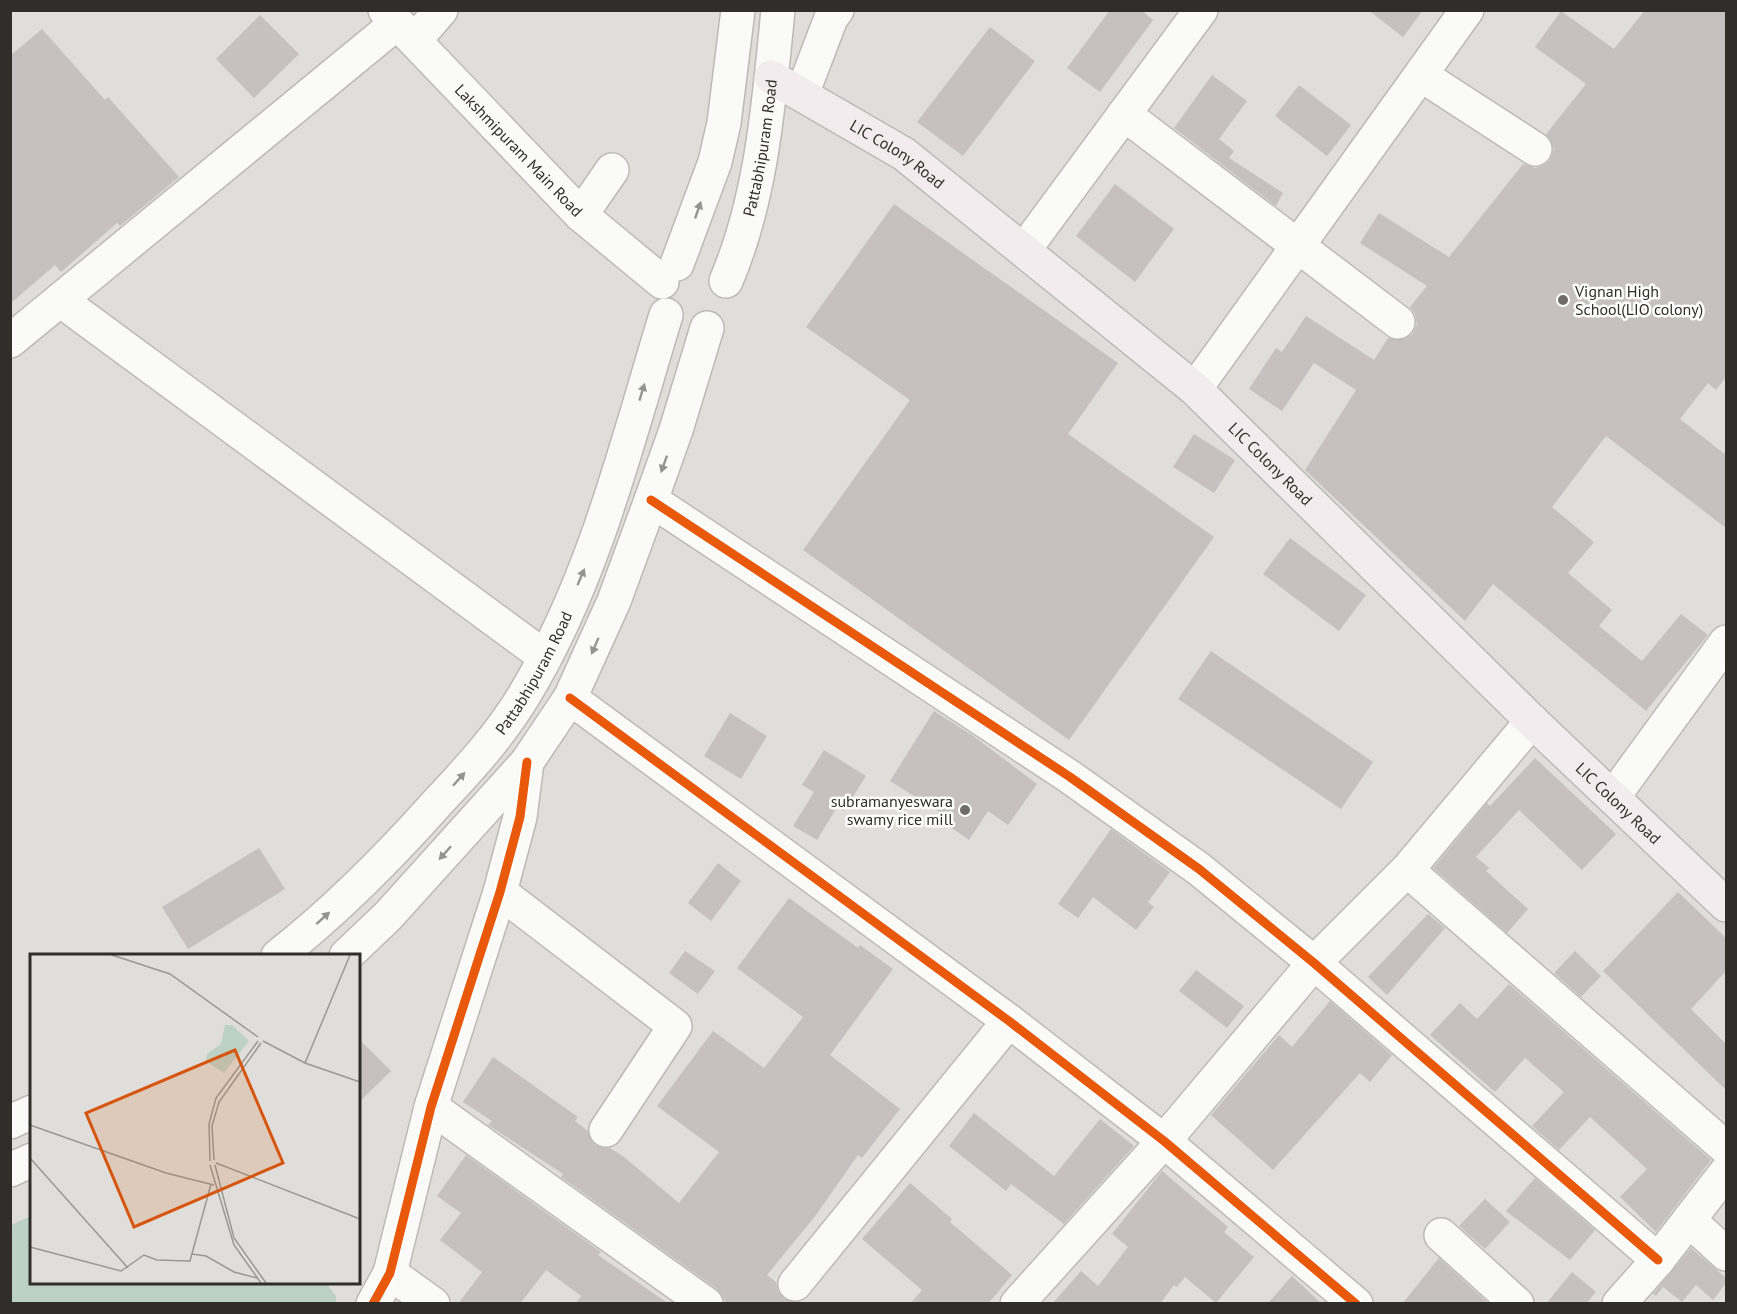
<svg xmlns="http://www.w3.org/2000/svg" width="1737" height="1314" font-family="'PT Sans',sans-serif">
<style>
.green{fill:#bed1c5}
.building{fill:#c7c0c1}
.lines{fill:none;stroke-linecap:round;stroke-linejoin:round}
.minor-casing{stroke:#bcbab7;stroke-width:36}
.major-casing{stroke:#bbbab7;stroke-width:36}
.minor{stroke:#fafaf9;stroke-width:33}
.major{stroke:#f3ecee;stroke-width:33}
.cycleway-casing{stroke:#fff;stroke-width:13}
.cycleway{stroke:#e8590c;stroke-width:9}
.oneway{fill:#949492}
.poi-dot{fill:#6d6c68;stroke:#fff;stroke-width:2}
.labels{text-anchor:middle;stroke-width:5;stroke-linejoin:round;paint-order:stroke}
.street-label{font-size:16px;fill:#2f2e2b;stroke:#fff}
.poi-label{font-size:16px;fill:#2f2e2b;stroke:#fff;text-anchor:start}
.inset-road{fill:none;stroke:#999894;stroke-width:1.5}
.view{fill:#d6550f;fill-opacity:0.15;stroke:#d6550f;stroke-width:3}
.inset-edge{fill:none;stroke:#2f2e2b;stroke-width:3}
</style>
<rect width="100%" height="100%" fill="#e0deda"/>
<path class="green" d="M 31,1216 L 32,1282 L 326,1283 L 336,1296 L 336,1303 L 11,1303 L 11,1225 Z"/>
<g class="building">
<path d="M 1110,10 L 1141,10 L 1153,20 L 1100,92 L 1067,68 Z"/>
<path d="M 1368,10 L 1423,10 L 1403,37 Z"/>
<path d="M 1645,10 L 1726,10 L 1726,377 L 1716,390 L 1708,383 L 1680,419 L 1726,455 L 1726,528 L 1606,436 L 1552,507 L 1594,542 L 1568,573 L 1612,610 L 1599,626 L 1642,661 L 1681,614 L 1708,635 L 1646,711 L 1493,584 L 1465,621 L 1305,470 L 1356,390 L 1314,363 L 1282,411 L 1249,389 L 1276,348 L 1282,352 L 1306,316 L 1374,360 L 1388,338 L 1405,339 L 1413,334 L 1417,324 L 1415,314 L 1410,307 L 1427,286 L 1360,243 L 1379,213 L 1449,257 L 1523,164 L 1535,168 L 1544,165 L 1550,160 L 1554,149 L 1546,134 L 1586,84 L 1535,47 L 1561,11 L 1614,49 Z"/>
<path d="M 260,15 L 299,54 L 254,98 L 216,59 Z"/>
<path d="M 990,27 L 1035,61 L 963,156 L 917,122 Z"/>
<path d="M 42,29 L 105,100 L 108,97 L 179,177 L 120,226 L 117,223 L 61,272 L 55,265 L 10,304 L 10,56 Z"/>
<path d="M 1212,75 L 1247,101 L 1219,139 L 1234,151 L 1229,158 L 1283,193 L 1276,206 L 1174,128 Z"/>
<path d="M 1299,85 L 1351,125 L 1327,156 L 1275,116 Z"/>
<path d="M 1115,184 L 1174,229 L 1135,282 L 1076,236 Z"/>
<path d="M 894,204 L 1118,363 L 1068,434 L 1214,537 L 1069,740 L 803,550 L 910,400 L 806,327 Z"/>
<path d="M 1194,434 L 1235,460 L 1214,493 L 1173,467 Z"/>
<path d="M 1290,538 L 1366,595 L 1339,631 L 1263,574 Z"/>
<path d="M 1211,651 L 1373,762 L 1341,809 L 1178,699 Z"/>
<path d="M 934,711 L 972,735 L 1037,784 L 1008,825 L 988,811 L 969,840 L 936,817 L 940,812 L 890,781 Z"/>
<path d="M 730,713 L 767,736 L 741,779 L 704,756 Z"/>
<path d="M 824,750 L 866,776 L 844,811 L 837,807 L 817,840 L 793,826 L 814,792 L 802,785 Z"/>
<path d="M 1535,758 L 1616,834 L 1582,870 L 1519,810 L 1476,857 L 1489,868 L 1486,871 L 1528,909 L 1507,933 L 1433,868 L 1487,803 L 1490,806 Z"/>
<path d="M 1111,829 L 1170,872 L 1148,902 L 1154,907 L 1136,930 L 1093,897 L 1078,918 L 1058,904 Z"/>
<path d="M 259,848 L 285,889 L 188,949 L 162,907 Z"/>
<path d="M 718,863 L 741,881 L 711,921 L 688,903 Z"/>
<path d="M 1678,892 L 1726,938 L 1726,971 L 1691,1009 L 1726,1044 L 1726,1090 L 1603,971 Z"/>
<path d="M 789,898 L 858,948 L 860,945 L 893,969 L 830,1055 L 900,1109 L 862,1158 L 858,1155 L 816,1215 L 767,1275 L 776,1282 L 778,1291 L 784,1299 L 807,1304 L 727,1304 L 717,1289 L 561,1177 L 563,1174 L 488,1125 L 492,1121 L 463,1102 L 493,1057 L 578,1117 L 575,1121 L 588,1131 L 595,1145 L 610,1148 L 624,1157 L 679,1203 L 719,1152 L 657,1106 L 713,1031 L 764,1068 L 803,1017 L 737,968 Z"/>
<path d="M 1428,914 L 1445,928 L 1387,995 L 1368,977 Z"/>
<path d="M 685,951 L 715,971 L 698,994 L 669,973 Z"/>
<path d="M 1575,951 L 1601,976 L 1581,997 L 1554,973 Z"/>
<path d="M 1196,970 L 1244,1006 L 1227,1028 L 1179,991 Z"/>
<path d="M 1509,984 L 1711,1160 L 1656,1232 L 1620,1197 L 1647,1169 L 1590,1117 L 1559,1150 L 1532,1126 L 1564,1092 L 1525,1058 L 1495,1092 L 1430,1035 L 1460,1003 L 1477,1019 Z"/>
<path d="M 1330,1001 L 1392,1055 L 1370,1082 L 1360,1073 L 1273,1170 L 1211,1115 L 1279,1035 L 1292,1047 Z"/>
<path d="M 358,1038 L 391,1071 L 358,1103 Z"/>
<path d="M 974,1113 L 1054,1176 L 1100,1119 L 1134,1146 L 1064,1224 L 1011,1184 L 1006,1191 L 949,1146 Z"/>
<path d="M 466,1155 L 601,1252 L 598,1255 L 669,1304 L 575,1304 L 581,1296 L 546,1270 L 520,1304 L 458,1304 L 482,1272 L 440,1240 L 461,1213 L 437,1196 Z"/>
<path d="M 1162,1171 L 1228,1227 L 1224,1232 L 1254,1257 L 1216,1303 L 1185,1277 L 1177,1287 L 1174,1285 L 1160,1304 L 1052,1304 L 1081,1271 L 1098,1286 L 1128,1247 L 1112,1234 Z"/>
<path d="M 1535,1178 L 1595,1230 L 1570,1260 L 1506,1211 Z"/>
<path d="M 910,1183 L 952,1219 L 950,1222 L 1012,1275 L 988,1304 L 910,1304 L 922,1290 L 862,1239 Z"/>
<path d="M 1485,1199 L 1510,1222 L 1485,1249 L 1459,1226 Z"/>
<path d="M 1691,1248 L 1726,1278 L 1726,1283 L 1713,1300 L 1696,1285 L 1682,1302 L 1663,1287 L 1656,1296 L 1653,1294 Z"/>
<path d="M 1439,1258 L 1489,1304 L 1402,1304 Z"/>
<path d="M 1572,1272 L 1596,1292 L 1586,1304 L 1546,1304 Z"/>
<path d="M 1292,1276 L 1322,1304 L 1267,1304 Z"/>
</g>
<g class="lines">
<g class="minor-casing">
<g id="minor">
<path id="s1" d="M 385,10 L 581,215 L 662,282"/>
<path d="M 415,40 L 441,10"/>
<path d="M 1421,75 L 1535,149"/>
<path d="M 802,94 L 831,18 L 837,10"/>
<path d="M 1124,114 L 1398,322"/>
<path d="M 581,215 L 612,170"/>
<path d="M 1024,250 L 1201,10"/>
<path d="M 677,264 L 715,162 L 724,123 L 738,10"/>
<path id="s2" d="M 726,281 C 762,197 769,101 778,10"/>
<path d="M 60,300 L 545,657"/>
<path d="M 10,341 L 397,23"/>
<path d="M 1195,389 L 1467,10"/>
<path d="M 651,500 L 1070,777 L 1199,869 L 1314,963 L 1658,1260"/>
<path d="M 570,698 L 1009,1021 L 1164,1141 L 1356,1304"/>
<path d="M 1613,797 L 1726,642"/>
<path d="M 1407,870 L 1726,1148"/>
<path d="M 500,892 L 675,1026 L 606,1130"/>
<path id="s3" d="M 278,956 C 337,910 389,857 438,802 C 470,768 502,733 526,692 C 595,577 627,442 666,315"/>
<path d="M 346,956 L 388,916 L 527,762 L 570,698 L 614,601 L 651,500 L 676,430 L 707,328"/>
<path d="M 431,1107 L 706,1304"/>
<path d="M 10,1122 L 32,1112"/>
<path d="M 10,1170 L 32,1160"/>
<path d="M 1689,1220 L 1726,1254"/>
<path d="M 1441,1235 L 1517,1304"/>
<path d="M 390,1273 L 433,1304"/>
<path d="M 795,1284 L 1009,1021"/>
<path d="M 373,1304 L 390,1273 L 431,1107 L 500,892 L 520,817 L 527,762"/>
<path d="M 1017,1304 L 1164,1141 L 1314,963 L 1407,870 L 1532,721"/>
<path d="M 1619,1304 L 1658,1260 L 1726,1172"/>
</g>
</g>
<g class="major-casing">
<g id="major">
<path id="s4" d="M 771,77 L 904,154 L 1195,389 L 1532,721 L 1726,905"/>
</g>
</g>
<use href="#minor" class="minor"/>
<use href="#major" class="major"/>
<g class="cycleway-casing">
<g id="cycleway">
<path d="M 651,500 L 1070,777 L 1199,869 L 1314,963 L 1658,1260"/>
<path d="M 570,698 L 1009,1021 L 1164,1141 L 1356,1304"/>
<path d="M 373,1304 L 390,1273 L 431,1107 L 500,892 L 520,817 L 527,762"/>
</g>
</g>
<use href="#cycleway" class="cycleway"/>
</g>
<defs><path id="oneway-solid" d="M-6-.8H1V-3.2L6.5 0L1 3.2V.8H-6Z" transform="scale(1.5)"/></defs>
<g class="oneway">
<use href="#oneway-solid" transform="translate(698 210) rotate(-71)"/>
<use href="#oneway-solid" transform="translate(642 392) rotate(-73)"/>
<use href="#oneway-solid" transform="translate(664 464) rotate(110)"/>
<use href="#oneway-solid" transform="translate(581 577) rotate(-67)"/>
<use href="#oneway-solid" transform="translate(595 646) rotate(113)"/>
<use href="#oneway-solid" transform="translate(459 779) rotate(-48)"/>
<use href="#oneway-solid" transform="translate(445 853) rotate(132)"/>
<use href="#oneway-solid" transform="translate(323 918) rotate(-42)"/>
</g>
<g class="poi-dot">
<circle cx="1563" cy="300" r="6"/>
<circle cx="965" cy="810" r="6"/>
</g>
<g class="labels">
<g class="street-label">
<text dy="6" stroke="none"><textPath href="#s2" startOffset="138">Pattabhipuram Road</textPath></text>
<text dy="6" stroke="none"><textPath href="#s1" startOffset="194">Lakshmipuram Main Road</textPath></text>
<text dy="6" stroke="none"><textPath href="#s4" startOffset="148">LIC Colony Road</textPath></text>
<text dy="6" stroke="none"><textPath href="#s4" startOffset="634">LIC Colony Road</textPath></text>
<text dy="6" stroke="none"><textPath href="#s3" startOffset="384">Pattabhipuram Road</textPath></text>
<text dy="6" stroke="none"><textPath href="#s4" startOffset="1120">LIC Colony Road</textPath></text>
</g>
<g class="poi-label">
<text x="1575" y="297">Vignan High<tspan x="1575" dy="18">School(LIO colony)</tspan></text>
<text x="953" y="807" text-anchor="end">subramanyeswara<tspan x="953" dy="18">swamy rice mill</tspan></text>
</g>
</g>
<g transform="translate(30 954)">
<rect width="330" height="330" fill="#e0deda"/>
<path d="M 195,71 L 202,71 L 219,87 L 194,119 L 176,107 L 177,100 L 191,90 Z" fill="#bed1c5"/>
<path class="inset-road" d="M 82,1 L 140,20 L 228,83M 233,87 L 275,109 L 330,128M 275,109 L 320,1M 0,171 L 136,219 L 184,231M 0,204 L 98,314M 184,206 L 182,172 L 189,148 L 231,89M 180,207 L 179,170 L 186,144 L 228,87M 186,209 L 330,265M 180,211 L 204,291 L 231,329M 185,211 L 204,284 L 236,329M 0,293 L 91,317 L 114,301 L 127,306 L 160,307 L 181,230M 162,300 L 176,302 L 204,318 L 227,324"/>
<path class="view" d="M 205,96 L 253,209 L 104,273 L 56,159 Z"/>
<rect width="330" height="330" class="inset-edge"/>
</g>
<rect width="1737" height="1314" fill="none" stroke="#2f2e2b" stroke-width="24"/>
</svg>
